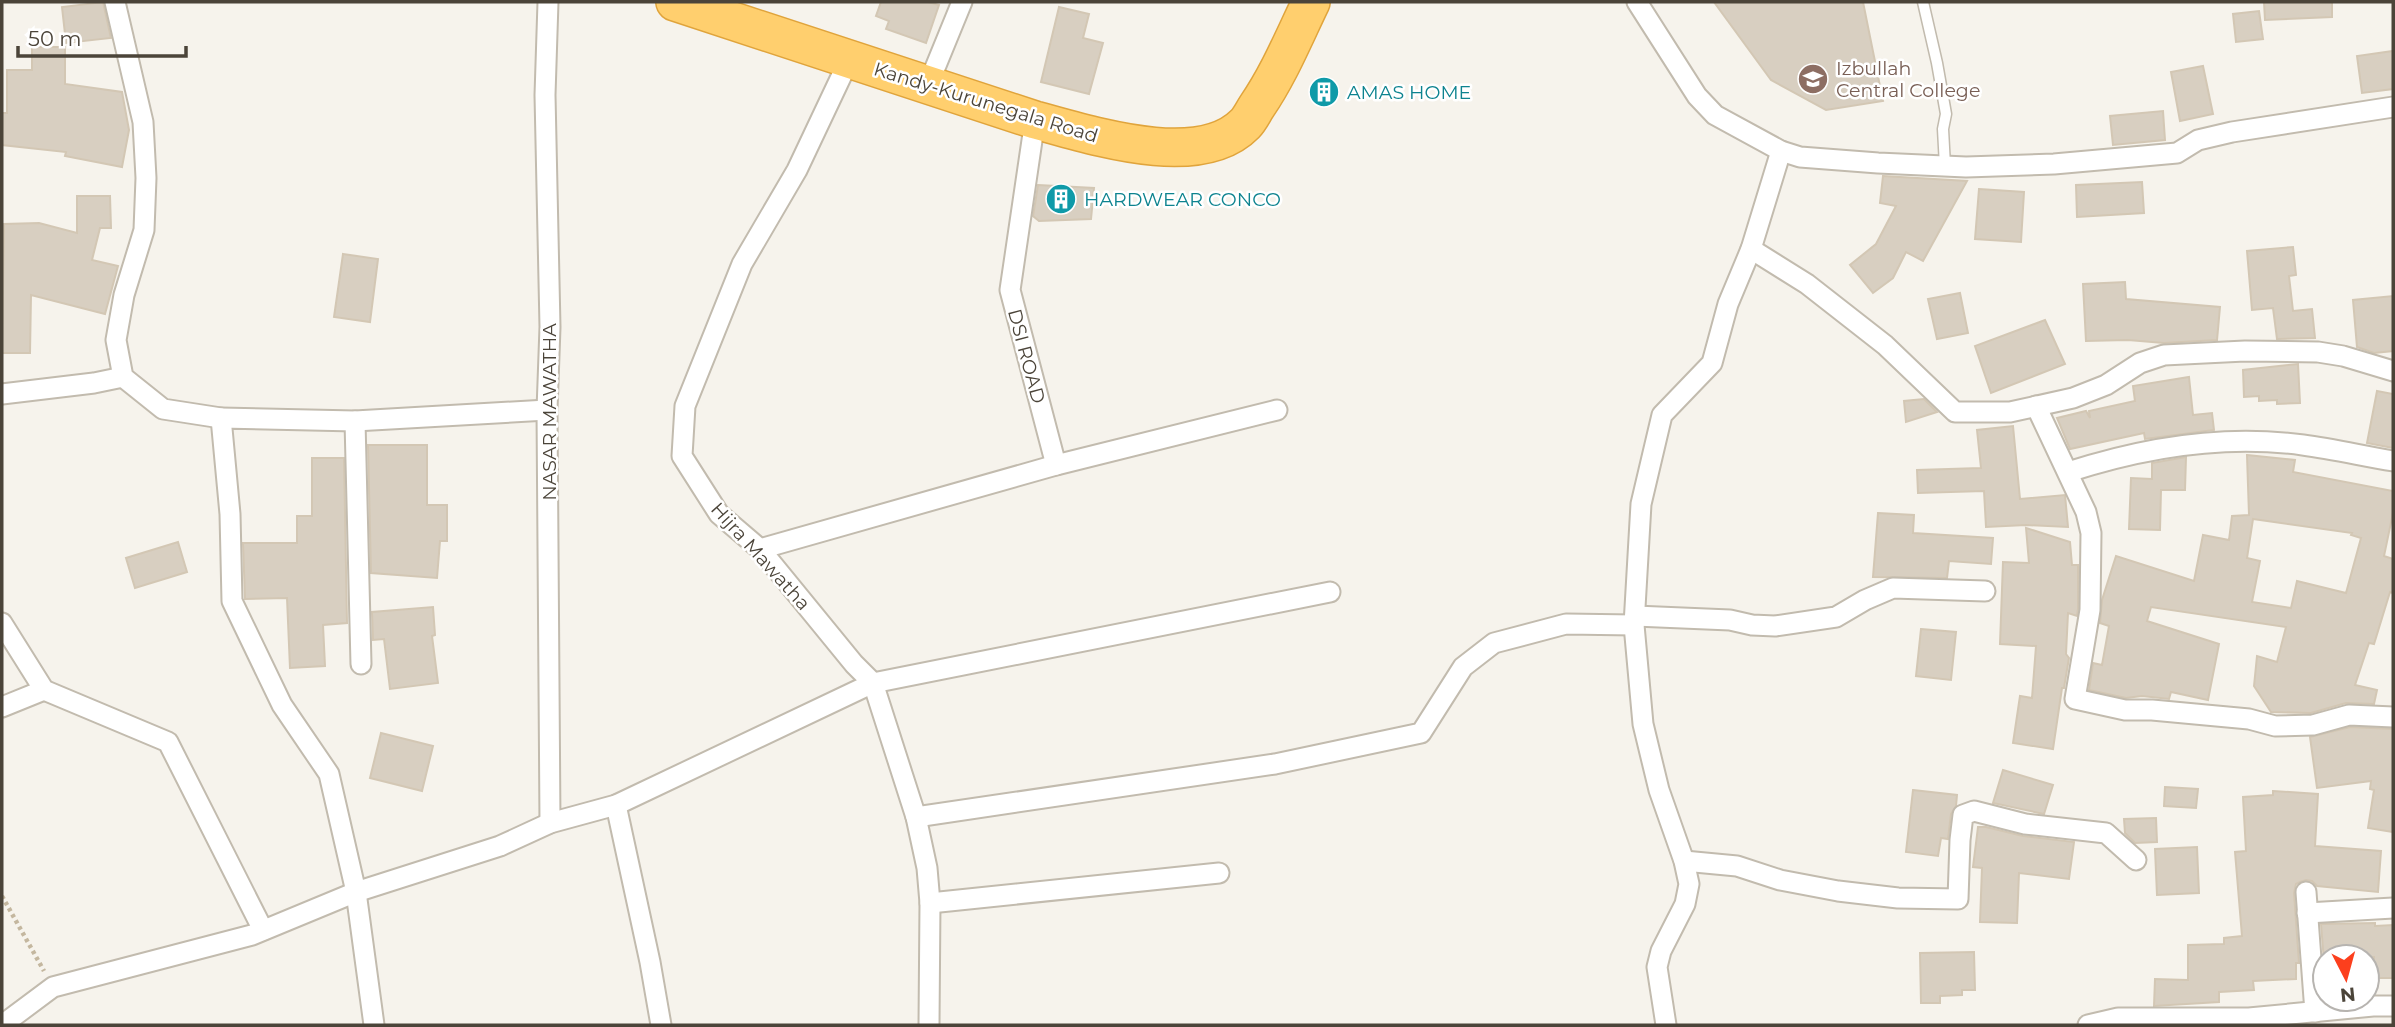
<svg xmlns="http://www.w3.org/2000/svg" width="2395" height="1027" font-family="Montserrat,sans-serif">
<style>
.building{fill:#d8cfc1;stroke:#d3c7b4;stroke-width:2;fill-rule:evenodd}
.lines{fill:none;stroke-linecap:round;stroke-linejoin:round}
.lane-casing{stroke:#c2bbae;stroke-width:13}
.street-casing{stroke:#c2bbae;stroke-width:23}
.highway-casing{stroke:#e0a43c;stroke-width:40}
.path{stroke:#c4b79f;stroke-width:4.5;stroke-dasharray:3.5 3.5;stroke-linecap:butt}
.lane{stroke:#fff;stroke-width:10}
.street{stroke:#fff;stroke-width:19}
.highway{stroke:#ffcf6e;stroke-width:37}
.labels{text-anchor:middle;stroke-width:5;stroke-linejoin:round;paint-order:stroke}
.education-label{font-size:19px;fill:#785e54;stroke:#fff;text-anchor:start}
.culture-label{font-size:19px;fill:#0d838f;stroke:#fff;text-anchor:start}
.street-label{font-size:19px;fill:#4b4439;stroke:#fff}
</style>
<rect width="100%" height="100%" fill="#f6f3ec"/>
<g class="building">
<path d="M 103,2 L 111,38 L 66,43 L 62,7 Z"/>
<path d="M 881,2 L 928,2 L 939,5 L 926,43 L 886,29 L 889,21 L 876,16 Z"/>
<path d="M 1714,2 L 1863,2 L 1883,101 L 1826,110 L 1771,80 Z"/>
<path d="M 2264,2 L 2332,2 L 2332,17 L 2265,20 Z"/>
<path d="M 1059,7 L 1089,14 L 1083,38 L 1103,43 L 1089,94 L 1041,82 Z"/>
<path d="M 2259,11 L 2263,39 L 2236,42 L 2233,14 Z"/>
<path d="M 32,47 L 65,47 L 65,84 L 122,92 L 129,130 L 122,167 L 65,156 L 66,152 L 2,145 L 2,113 L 7,113 L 7,70 L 32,70 Z"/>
<path d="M 2393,51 L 2393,89 L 2362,93 L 2357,56 Z"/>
<path d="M 2203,66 L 2213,114 L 2180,121 L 2171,72 Z"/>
<path d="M 2163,111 L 2165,140 L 2113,145 L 2110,116 Z"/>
<path d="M 1883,176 L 1967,181 L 1923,261 L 1906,252 L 1893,278 L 1873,293 L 1850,265 L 1876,244 L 1896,206 L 1880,203 Z"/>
<path d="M 2142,182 L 2144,213 L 2077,217 L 2076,185 Z"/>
<path d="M 1038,185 L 1094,188 L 1091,219 L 1039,221 L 1033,216 Z"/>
<path d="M 1979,189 L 2024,192 L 2021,242 L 1975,239 Z"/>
<path d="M 77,196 L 110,196 L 111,228 L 100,228 L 92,260 L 118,266 L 105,314 L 31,295 L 30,353 L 2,353 L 4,224 L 39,223 L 77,233 Z"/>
<path d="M 2293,247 L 2296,275 L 2289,276 L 2293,311 L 2312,309 L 2315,338 L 2277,339 L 2273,308 L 2252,310 L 2247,251 Z"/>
<path d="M 343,254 L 378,259 L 370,322 L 334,317 Z"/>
<path d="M 2125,282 L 2126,299 L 2220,307 L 2217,340 L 2164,343 L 2128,340 L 2086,341 L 2083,284 Z"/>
<path d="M 1960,293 L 1968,333 L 1937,339 L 1928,299 Z"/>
<path d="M 2393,296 L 2393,351 L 2374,353 L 2357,347 L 2353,300 Z"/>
<path d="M 2045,320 L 2065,364 L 1991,393 L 1975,346 Z"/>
<path d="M 2298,364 L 2300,403 L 2277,404 L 2277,400 L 2259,401 L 2259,396 L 2244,397 L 2243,370 Z"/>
<path d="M 2189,377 L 2193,415 L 2212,413 L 2214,430 L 2145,439 L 2144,433 L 2070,449 L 2057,418 L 2086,411 L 2090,418 L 2089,411 L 2135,401 L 2133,386 Z"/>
<path d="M 2377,391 L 2393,394 L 2393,448 L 2367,443 Z"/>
<path d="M 1924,399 L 1937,412 L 1906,422 L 1904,401 Z"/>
<path d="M 2013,426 L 2020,499 L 2065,495 L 2068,527 L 2026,525 L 1986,527 L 1984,491 L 1918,493 L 1917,470 L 1981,468 L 1977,430 Z"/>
<path d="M 368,445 L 427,445 L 427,505 L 447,505 L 447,541 L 440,541 L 437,578 L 371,573 Z"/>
<path d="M 2247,455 L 2295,460 L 2293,472 L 2393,491 L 2393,513 L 2384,556 L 2393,559 L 2393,593 L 2390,592 L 2374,644 L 2369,643 L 2355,685 L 2377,690 L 2374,704 L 2346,703 L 2311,713 L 2271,712 L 2254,686 L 2257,656 L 2277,662 L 2286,627 L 2151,607 L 2147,621 L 2219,644 L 2208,700 L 2171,692 L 2169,699 L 2142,696 L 2126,698 L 2089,690 L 2093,663 L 2102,665 L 2109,626 L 2100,623 L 2102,600 L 2116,556 L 2194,581 L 2203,535 L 2229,540 L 2232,516 L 2249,515 ZM 2253,519 L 2352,533 L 2351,535 L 2361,538 L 2346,593 L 2297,581 L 2291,608 L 2252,602 L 2260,561 L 2247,558 Z"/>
<path d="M 2186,457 L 2185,490 L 2161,490 L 2160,530 L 2129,529 L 2131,478 L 2152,479 L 2152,463 Z"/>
<path d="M 312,458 L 344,458 L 347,623 L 323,625 L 325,666 L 290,668 L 287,598 L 245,599 L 243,543 L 297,543 L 297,516 L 312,516 Z"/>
<path d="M 1878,513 L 1914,515 L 1913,533 L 1993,538 L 1991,564 L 1949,561 L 1947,578 L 1873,577 Z"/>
<path d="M 2026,528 L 2070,542 L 2072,565 L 2078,565 L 2078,609 L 2077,616 L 2068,613 L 2066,654 L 2069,658 L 2064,688 L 2062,688 L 2053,749 L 2013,743 L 2020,696 L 2032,698 L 2036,646 L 2000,644 L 2003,562 L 2029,563 Z"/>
<path d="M 178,542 L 187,572 L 135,588 L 126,558 Z"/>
<path d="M 433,607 L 435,635 L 432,636 L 438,683 L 390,689 L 384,639 L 373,640 L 372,612 Z"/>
<path d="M 1921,629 L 1956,632 L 1951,680 L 1916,676 Z"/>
<path d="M 2350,727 L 2393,729 L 2393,832 L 2368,828 L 2374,790 L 2370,789 L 2371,781 L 2317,788 L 2310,737 Z"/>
<path d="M 381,733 L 433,746 L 422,791 L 370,778 Z"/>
<path d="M 2003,770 L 2053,785 L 2044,814 L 1993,803 Z"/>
<path d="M 2165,787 L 2198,789 L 2196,808 L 2164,806 Z"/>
<path d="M 1913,790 L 1957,795 L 1956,806 L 1951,814 L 1948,839 L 1941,838 L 1938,856 L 1906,852 Z"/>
<path d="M 2273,791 L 2318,794 L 2315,846 L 2381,851 L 2378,892 L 2317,886 L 2312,881 L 2306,880 L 2300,882 L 2296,884 L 2294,893 L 2299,963 L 2296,963 L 2296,979 L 2253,981 L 2254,990 L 2219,992 L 2219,1002 L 2154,1006 L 2155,979 L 2188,980 L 2188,945 L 2224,944 L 2224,938 L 2242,936 L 2235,852 L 2246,851 L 2243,797 L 2273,795 Z"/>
<path d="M 2156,818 L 2157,842 L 2135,843 L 2125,833 L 2124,819 Z"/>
<path d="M 1978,827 L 1986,827 L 2023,836 L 2074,842 L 2069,879 L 2019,873 L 2017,923 L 1980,922 L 1982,868 L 1973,867 Z"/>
<path d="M 2197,847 L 2199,893 L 2157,895 L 2155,849 Z"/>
<path d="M 2375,923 L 2375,926 L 2393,925 L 2393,978 L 2374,978 L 2374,957 L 2325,957 L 2324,962 L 2321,924 Z"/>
<path d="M 1974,952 L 1975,990 L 1962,990 L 1962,995 L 1940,996 L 1940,1003 L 1921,1003 L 1920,953 Z"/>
</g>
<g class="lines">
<g class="lane-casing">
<path id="lane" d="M 1923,2 L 1937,63 L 1946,114 L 1943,129 L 1945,166"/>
</g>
<g class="street-casing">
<g id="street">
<path d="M 115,2 L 143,122 L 146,178 L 144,230 L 124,295 L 116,340 L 123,377 L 163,409 L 221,418"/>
<path d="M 548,2 L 545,95 L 550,327 L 547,410 L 550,823"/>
<path d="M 1637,2 L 1697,96 L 1715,115 L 1781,151 L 1800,157 L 1878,163 L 1966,167 L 2054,164 L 2177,153 L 2198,140 L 2232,132 L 2393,107"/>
<path d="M 849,60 L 797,170 L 742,264 L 685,406 L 682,456 L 719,514 L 760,549 L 854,664 L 873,683 L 916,817 L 927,868 L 930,903 L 929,1025"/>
<path d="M 928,85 L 962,2"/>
<path d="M 1035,120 L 1010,290 L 1056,465"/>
<path d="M 1751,249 L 1807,284 L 1885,345 L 1955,412 L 2010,412 L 2073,398 L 2106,385 L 2140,363 L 2164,355 L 2245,351 L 2318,352 L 2343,356 L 2393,371"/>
<path d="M 2,394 L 94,383 L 123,377"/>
<path d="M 2036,406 L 2086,512 L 2091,533 L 2090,610 L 2075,699 L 2125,710 L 2152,710 L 2249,719 L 2275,726 L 2313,725 L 2349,715 L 2393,717"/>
<path d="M 355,421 L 361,664"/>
<path d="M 2068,472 C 2142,448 2224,434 2303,445 C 2333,449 2363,456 2393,461"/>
<path d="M 760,549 L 1056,465 L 1277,410"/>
<path d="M 1635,616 L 1730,620 L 1752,625 L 1775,626 L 1836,617 L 1865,600 L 1893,588 L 1985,591"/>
<path d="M 2,623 L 44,690 L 168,742 L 263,930"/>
<path d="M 2,707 L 44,690"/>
<path d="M 616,805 L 650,962 L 661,1025"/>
<path d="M 916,817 L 1275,764 L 1421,733 L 1463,667 L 1494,643 L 1566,624 L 1634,625"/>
<path d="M 1684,861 L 1737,866 L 1780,880 L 1838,891 L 1898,898 L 1958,899 L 1960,840 L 1963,815 L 1974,811 L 2025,824 L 2106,833 L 2136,860"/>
<path d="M 2306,892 L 2315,1012"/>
<path d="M 930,903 L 1219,873"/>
<path d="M 2307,913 L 2393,908"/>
<path d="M 2,1025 L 53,987 L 252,935 L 356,892 L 500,846 L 550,823 L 616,805 L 873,683 L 1330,592"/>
<path d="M 374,1025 L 356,892 L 329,774 L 282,705 L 232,601 L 230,514 L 221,418 L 355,421 L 547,410"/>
<path d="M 1666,1025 L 1657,967 L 1661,951 L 1685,904 L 1689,884 L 1684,861 L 1659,790 L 1643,724 L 1634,625 L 1641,504 L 1662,415 L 1712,363 L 1728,304 L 1751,249 L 1781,151"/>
<path d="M 2088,1025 L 2118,1018 L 2249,1018 L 2373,1006 L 2393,1006"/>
</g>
</g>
<g class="highway-casing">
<path id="highway" d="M 675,2 L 1035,120 C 1091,135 1199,171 1245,124 C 1250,119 1253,112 1257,106 C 1279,74 1294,37 1311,2"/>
</g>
<path class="path" d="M 2,896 L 44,971"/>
<use href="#lane" class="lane"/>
<use href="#street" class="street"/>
<use href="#highway" class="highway"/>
</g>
<defs>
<g id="school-disc" transform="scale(1.575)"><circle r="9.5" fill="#8d6e63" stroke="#fff"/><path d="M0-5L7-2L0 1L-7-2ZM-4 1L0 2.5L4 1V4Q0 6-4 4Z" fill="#fff"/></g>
<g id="building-disc" transform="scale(1.575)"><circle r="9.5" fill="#0f9aa8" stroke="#fff"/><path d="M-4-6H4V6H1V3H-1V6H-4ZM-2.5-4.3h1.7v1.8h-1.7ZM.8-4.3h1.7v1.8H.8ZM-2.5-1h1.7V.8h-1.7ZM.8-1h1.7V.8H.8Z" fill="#fff"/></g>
</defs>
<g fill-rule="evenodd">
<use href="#school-disc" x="1813" y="79"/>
<use href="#building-disc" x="1324" y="92"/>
<use href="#building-disc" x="1061" y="199"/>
</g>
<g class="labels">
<g class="education-label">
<text x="1836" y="75">Izbullah<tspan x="1836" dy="22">Central College</tspan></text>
</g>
<g class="culture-label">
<text x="1347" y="99">AMAS HOME</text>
<text x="1084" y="206">HARDWEAR CONCO</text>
</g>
<g class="street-label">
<text transform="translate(986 102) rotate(17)" y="7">Kandy-Kurunegala Road</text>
<text transform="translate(1027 356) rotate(75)" y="7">DSI ROAD</text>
<text transform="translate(549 412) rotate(-90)" y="7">NASAR MAWATHA</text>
<text transform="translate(761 556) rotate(48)" y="7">Hijra Mawatha</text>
</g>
</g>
<rect width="2395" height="1027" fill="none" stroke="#4b4439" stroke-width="7"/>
<g transform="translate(2346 978) rotate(174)"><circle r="33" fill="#ffffff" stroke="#b7b4b0" stroke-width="2"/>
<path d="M0-5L12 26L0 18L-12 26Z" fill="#fc3f1d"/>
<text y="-10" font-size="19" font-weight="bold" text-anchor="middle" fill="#4b4439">N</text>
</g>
<path d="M18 46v10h168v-10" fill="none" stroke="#4b4439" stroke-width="3.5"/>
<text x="28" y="46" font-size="21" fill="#4b4439" stroke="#ffffff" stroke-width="5" paint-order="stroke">50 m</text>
</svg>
